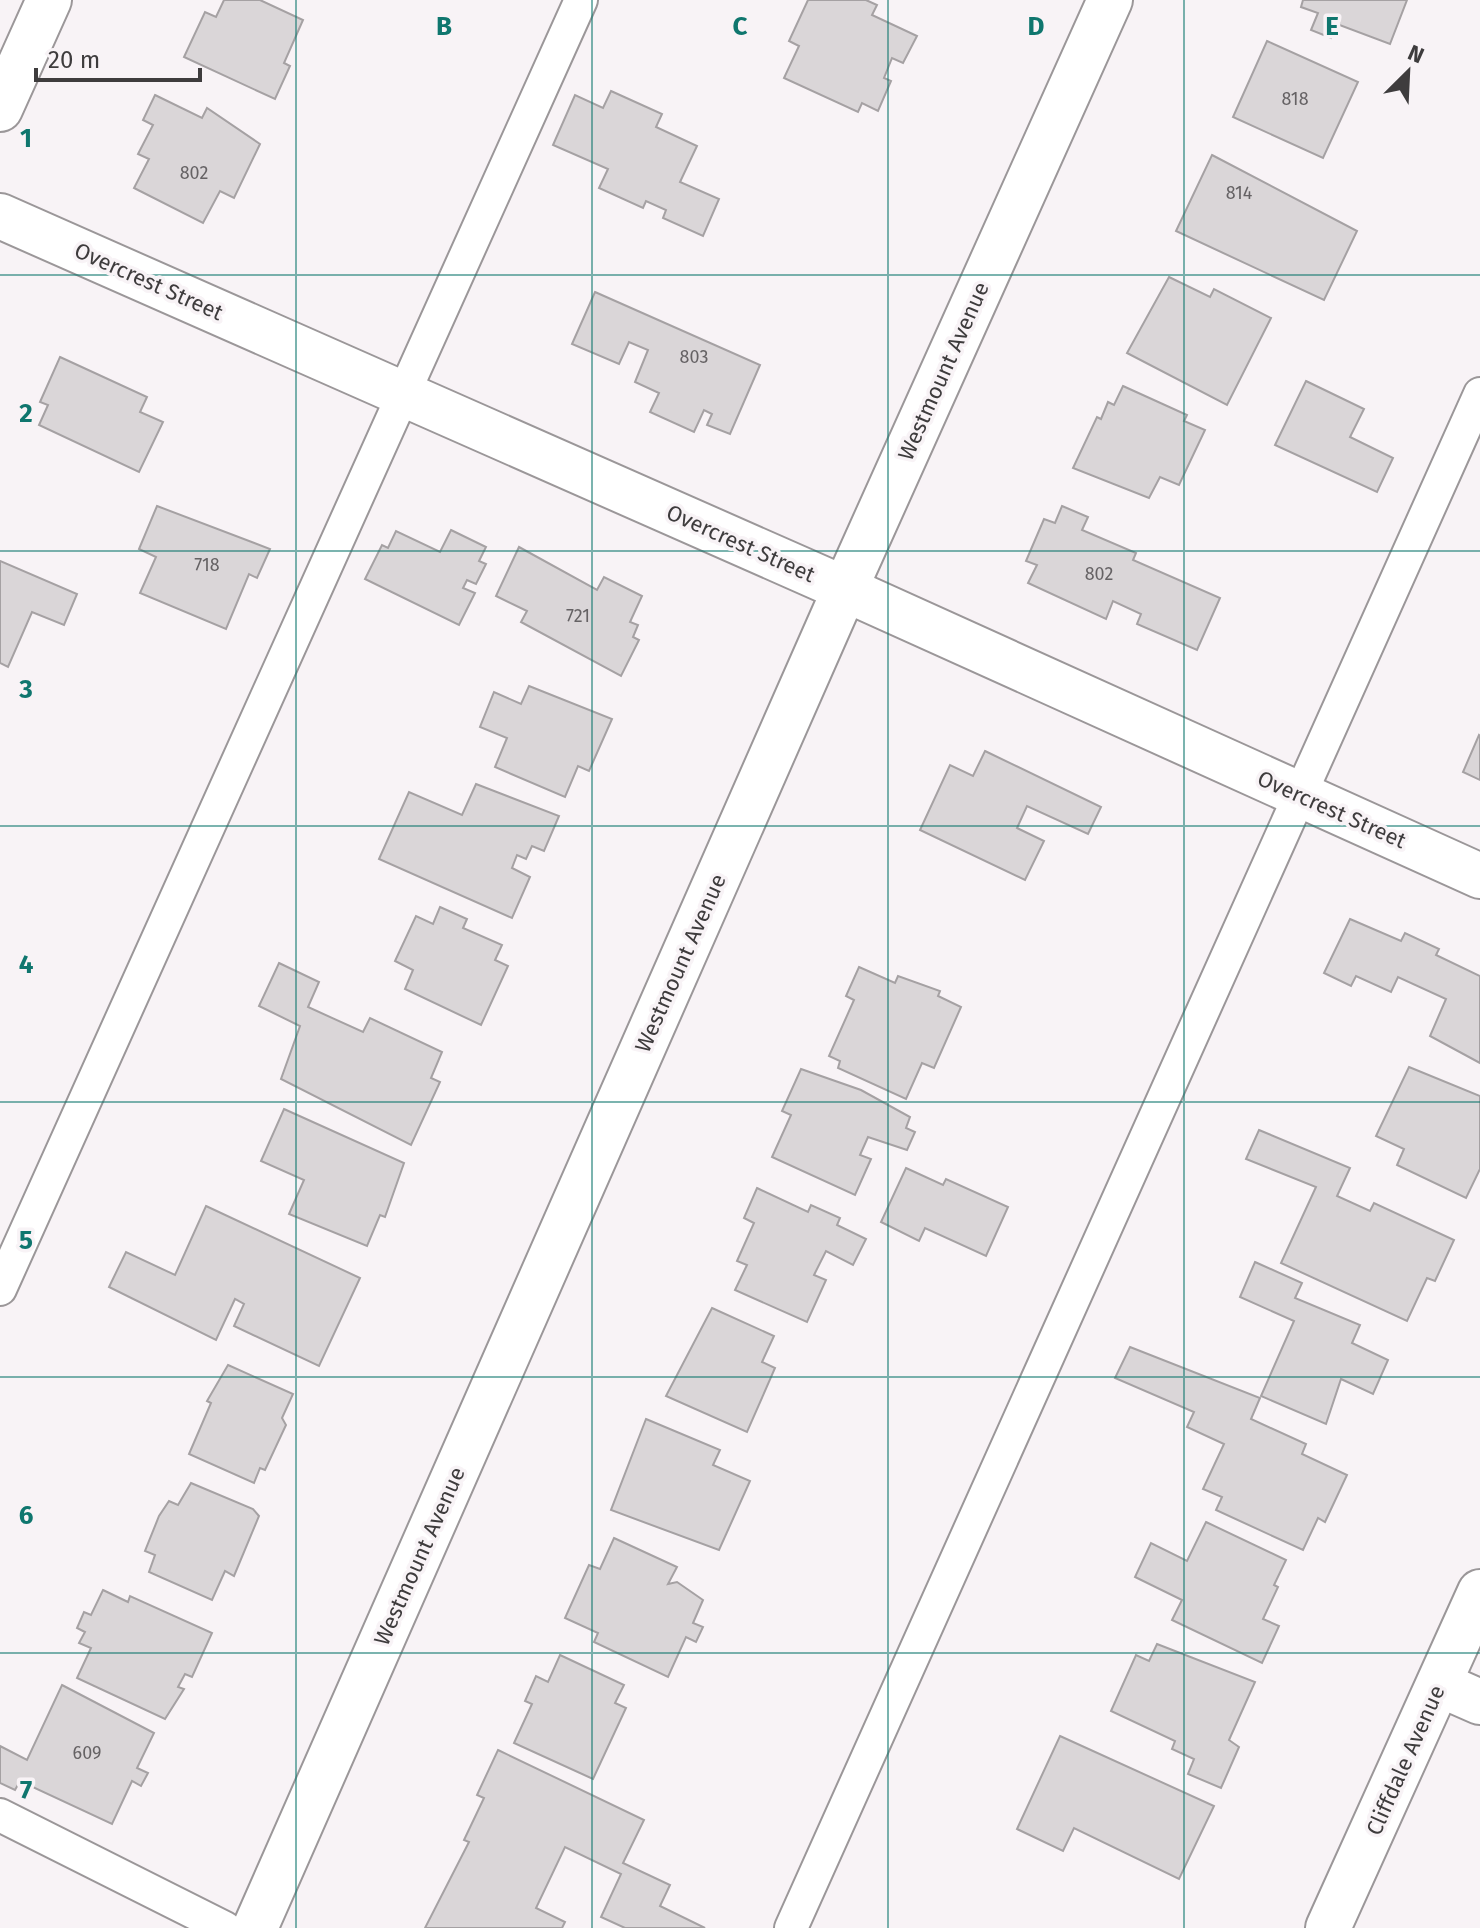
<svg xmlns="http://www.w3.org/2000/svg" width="1480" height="1928" font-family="'Fira Sans',sans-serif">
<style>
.building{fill:#dad6d8;stroke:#a5a1a3;stroke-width:2}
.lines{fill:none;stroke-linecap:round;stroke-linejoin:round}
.service-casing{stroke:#9b9799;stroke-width:36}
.minor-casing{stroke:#9b9799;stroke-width:48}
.service{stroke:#fff;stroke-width:32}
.minor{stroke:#fff;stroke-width:44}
.grid{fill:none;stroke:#0f766e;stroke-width:2;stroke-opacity:0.55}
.labels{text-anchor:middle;stroke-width:7;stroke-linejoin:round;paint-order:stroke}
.number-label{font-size:18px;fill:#656264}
.street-label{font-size:22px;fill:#3e3c3d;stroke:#f8f3f6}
.grid-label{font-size:26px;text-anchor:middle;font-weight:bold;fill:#0f766e;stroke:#f8f3f6;stroke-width:7;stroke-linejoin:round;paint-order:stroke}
</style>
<rect width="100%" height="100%" fill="#f8f3f6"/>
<g class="building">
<path d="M 224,0 L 260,0 L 303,20 L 284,63 L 290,66 L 275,99 L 184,57 L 205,12 L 216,17 Z"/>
<path d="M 808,0 L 866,0 L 877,5 L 872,15 L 917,36 L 903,63 L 892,58 L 884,78 L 891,81 L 878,111 L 862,103 L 858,112 L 784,78 L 799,46 L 789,41 Z"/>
<path d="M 1303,0 L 1407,0 L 1390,44 L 1337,24 L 1331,38 L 1311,30 L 1318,13 L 1301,7 Z"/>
<path d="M 1267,41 L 1358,82 L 1323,158 L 1233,117 Z"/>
<path d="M 611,91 L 662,114 L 656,127 L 697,146 L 680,182 L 719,199 L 703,236 L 663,218 L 666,210 L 646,201 L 643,208 L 599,188 L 608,169 L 553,145 L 575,95 L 603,108 Z"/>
<path d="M 155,95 L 202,118 L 207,108 L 260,144 L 234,198 L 220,191 L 203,223 L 134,188 L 149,159 L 138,154 L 153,125 L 143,120 Z"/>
<path d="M 1212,155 L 1357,231 L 1324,300 L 1176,231 Z"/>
<path d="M 1169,277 L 1210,297 L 1214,289 L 1271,318 L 1227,405 L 1127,353 Z"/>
<path d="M 595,292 L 760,365 L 730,434 L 707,425 L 712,414 L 704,410 L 694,432 L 650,412 L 659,393 L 635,382 L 648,350 L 629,342 L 619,364 L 572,344 Z"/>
<path d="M 60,357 L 147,397 L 140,412 L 163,422 L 139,472 L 39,425 L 48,405 L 40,402 Z"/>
<path d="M 1306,381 L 1364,409 L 1350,437 L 1393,458 L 1377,492 L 1275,445 Z"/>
<path d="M 1123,386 L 1187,415 L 1184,421 L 1205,430 L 1179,485 L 1160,477 L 1149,498 L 1073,468 L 1097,417 L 1101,419 L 1108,402 L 1114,405 Z"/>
<path d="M 157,506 L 270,549 L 257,578 L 249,574 L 226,629 L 140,593 L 156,557 L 139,549 Z"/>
<path d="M 1062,506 L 1088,517 L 1082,530 L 1136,553 L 1133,560 L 1220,598 L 1197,650 L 1137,624 L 1141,614 L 1113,601 L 1106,619 L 1028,583 L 1037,565 L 1026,561 L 1044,519 L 1055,523 Z"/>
<path d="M 451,530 L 486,547 L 479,561 L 486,564 L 476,584 L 467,580 L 463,588 L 475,593 L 459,625 L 365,579 L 382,545 L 388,548 L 396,531 L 440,552 Z"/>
<path d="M 519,547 L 597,590 L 604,577 L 642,596 L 630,622 L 638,625 L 633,637 L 639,640 L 621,676 L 521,622 L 527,611 L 496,596 Z"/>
<path d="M 0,561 L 77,594 L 64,625 L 32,612 L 8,667 L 0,663 Z"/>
<path d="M 529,686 L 612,719 L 589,771 L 578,766 L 565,797 L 495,767 L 507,738 L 480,727 L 494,692 L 521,704 Z"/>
<path d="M 1479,735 L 1480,736 L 1480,780 L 1463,772 Z"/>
<path d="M 985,751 L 1101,807 L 1088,834 L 1027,806 L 1017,828 L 1044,841 L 1025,880 L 920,830 L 950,765 L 973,776 Z"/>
<path d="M 476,784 L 559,816 L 544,851 L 532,846 L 526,859 L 517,855 L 512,868 L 530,877 L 512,918 L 379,859 L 409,792 L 462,815 Z"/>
<path d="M 440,907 L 467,919 L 463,928 L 502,945 L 495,960 L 508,966 L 481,1025 L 405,989 L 413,970 L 395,961 L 416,916 L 433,924 Z"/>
<path d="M 1350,919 L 1401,941 L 1405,933 L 1439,949 L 1436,955 L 1480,976 L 1480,1063 L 1430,1036 L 1446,999 L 1398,977 L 1391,992 L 1356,976 L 1351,986 L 1324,973 Z"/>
<path d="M 279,963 L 319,982 L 308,1007 L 363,1032 L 370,1018 L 442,1052 L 431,1078 L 440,1082 L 411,1145 L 281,1079 L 300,1026 L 259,1006 Z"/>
<path d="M 859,967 L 895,983 L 898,976 L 940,991 L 938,996 L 961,1007 L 934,1068 L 922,1063 L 906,1099 L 838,1068 L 840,1061 L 829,1056 L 854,1000 L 846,996 Z"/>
<path d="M 1409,1067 L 1480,1096 L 1480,1169 L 1466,1198 L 1397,1165 L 1404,1149 L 1376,1136 Z"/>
<path d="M 801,1069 L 861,1090 L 910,1117 L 906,1128 L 915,1132 L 907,1150 L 868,1137 L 860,1155 L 871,1159 L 855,1195 L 772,1157 L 791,1115 L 782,1111 Z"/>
<path d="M 284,1109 L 404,1163 L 385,1217 L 380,1215 L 367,1246 L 289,1214 L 304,1180 L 261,1161 Z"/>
<path d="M 1259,1130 L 1350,1168 L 1337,1196 L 1370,1211 L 1374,1203 L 1454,1240 L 1435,1281 L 1427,1278 L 1407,1321 L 1281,1263 L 1316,1187 L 1246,1159 Z"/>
<path d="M 906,1168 L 943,1185 L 946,1179 L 1008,1207 L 986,1256 L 925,1228 L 919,1241 L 881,1222 Z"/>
<path d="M 757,1188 L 808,1212 L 811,1205 L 840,1218 L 837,1225 L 866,1239 L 853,1265 L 826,1251 L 814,1275 L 826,1280 L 807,1322 L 735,1290 L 747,1265 L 737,1261 L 754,1223 L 744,1218 Z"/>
<path d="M 206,1206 L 360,1278 L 319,1366 L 234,1326 L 244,1304 L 235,1299 L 216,1340 L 109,1287 L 126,1252 L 175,1275 Z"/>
<path d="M 1255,1262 L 1302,1283 L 1295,1298 L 1360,1325 L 1352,1343 L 1388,1360 L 1373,1394 L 1341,1379 L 1326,1424 L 1261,1396 L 1294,1321 L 1240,1297 Z"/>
<path d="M 712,1308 L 774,1336 L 762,1362 L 775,1368 L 747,1432 L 666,1396 Z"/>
<path d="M 1130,1347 L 1260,1398 L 1251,1419 L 1306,1444 L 1302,1454 L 1347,1475 L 1325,1522 L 1318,1518 L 1303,1550 L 1216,1510 L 1222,1497 L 1203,1489 L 1224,1444 L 1187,1427 L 1194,1412 L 1115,1378 Z"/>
<path d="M 228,1365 L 293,1394 L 282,1418 L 286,1425 L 265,1470 L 260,1468 L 254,1483 L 189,1454 L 211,1403 L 207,1401 Z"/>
<path d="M 646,1419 L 720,1450 L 713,1465 L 750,1481 L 719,1550 L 611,1510 Z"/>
<path d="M 191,1483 L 253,1509 L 259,1516 L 234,1576 L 225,1571 L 212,1600 L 149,1572 L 155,1555 L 145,1551 L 159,1516 L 169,1501 L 178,1505 Z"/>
<path d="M 1206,1522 L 1286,1560 L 1274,1585 L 1278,1587 L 1263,1619 L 1279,1626 L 1262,1663 L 1172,1620 L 1182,1600 L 1135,1577 L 1151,1543 L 1187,1561 Z"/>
<path d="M 614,1538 L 677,1567 L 668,1584 L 677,1582 L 703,1600 L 693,1623 L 703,1627 L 696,1642 L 686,1637 L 668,1677 L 594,1642 L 598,1633 L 565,1618 L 589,1565 L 600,1569 Z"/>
<path d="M 103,1590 L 128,1602 L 130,1596 L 212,1633 L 192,1677 L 185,1674 L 178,1687 L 184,1689 L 165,1719 L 77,1678 L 91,1648 L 79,1643 L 85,1632 L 77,1628 L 84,1612 L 91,1615 Z"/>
<path d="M 1157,1644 L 1255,1682 L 1229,1740 L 1239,1747 L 1221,1788 L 1188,1774 L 1194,1759 L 1172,1749 L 1175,1741 L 1111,1711 L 1136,1655 L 1149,1661 Z"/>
<path d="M 560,1655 L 624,1685 L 615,1703 L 626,1708 L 593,1779 L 514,1743 L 532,1704 L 525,1701 L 536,1676 L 548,1682 Z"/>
<path d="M 62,1685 L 154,1733 L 137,1768 L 148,1773 L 141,1786 L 132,1781 L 112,1824 L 20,1781 L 15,1790 L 0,1783 L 0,1746 L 27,1760 Z"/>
<path d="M 1060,1736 L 1214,1806 L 1179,1879 L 1074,1828 L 1063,1851 L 1017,1829 Z"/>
<path d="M 498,1750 L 644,1820 L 623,1863 L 670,1885 L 660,1906 L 705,1928 L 625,1928 L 601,1917 L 621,1874 L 565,1847 L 536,1908 L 565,1922 L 562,1928 L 425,1928 L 469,1842 L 464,1840 L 484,1798 L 477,1795 Z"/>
</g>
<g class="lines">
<g class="service-casing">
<g id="service">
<path d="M 0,1289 L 581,0"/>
<path d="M 0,1815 L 225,1928"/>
<path d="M 791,1928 L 1480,394"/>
</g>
</g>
<g class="minor-casing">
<g id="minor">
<path d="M 0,109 L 49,0"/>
<path d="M 0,216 L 845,589 L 1480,876"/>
<path d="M 1439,1684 L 1480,1702"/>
<path d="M 255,1928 L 845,589 L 1110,0"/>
<path d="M 1328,1928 L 1480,1592"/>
</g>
</g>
<use href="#service" class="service"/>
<use href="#minor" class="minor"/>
</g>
<path class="grid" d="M 296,0 L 296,1928M 592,0 L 592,1928M 888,0 L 888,1928M 1184,0 L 1184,1928M 0,275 L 1480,275M 0,551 L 1480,551M 0,826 L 1480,826M 0,1102 L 1480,1102M 0,1377 L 1480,1377M 0,1653 L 1480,1653"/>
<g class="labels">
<g class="number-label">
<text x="1295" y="105">818</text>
<text x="194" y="179">802</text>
<text x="1239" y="199">814</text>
<text x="694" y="363">803</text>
<text x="207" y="571">718</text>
<text x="1099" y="580">802</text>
<text x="578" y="622">721</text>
<text x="87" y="1759">609</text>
</g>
<g class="street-label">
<text transform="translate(149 281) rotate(24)" y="8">Overcrest Street</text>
<text transform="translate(943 371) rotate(-66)" y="8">Westmount Avenue</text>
<text transform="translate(741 543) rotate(24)" y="8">Overcrest Street</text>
<text transform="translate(1332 809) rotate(24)" y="8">Overcrest Street</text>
<text transform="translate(680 963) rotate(-66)" y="8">Westmount Avenue</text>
<text transform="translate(419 1556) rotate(-66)" y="8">Westmount Avenue</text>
<text transform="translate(1405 1760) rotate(-66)" y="8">Cliffdale Avenue</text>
</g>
</g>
<g class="grid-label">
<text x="444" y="35">B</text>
<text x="740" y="35">C</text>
<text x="1036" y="35">D</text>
<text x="1332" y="35">E</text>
<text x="26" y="147">1</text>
<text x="26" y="422">2</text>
<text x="26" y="698">3</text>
<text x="26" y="973">4</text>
<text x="26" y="1249">5</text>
<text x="26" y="1524">6</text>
<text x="26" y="1799">7</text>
</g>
<g transform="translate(1408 72) rotate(24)" stroke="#f8f3f6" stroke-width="6" paint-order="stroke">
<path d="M0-6L14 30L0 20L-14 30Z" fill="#3e3c3d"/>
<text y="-12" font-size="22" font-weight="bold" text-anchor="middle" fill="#3e3c3d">N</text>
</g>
<path d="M36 68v12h164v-12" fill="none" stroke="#3e3c3d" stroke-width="4"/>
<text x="48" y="68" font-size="24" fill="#3e3c3d" stroke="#f8f3f6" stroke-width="6" paint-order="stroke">20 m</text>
</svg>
